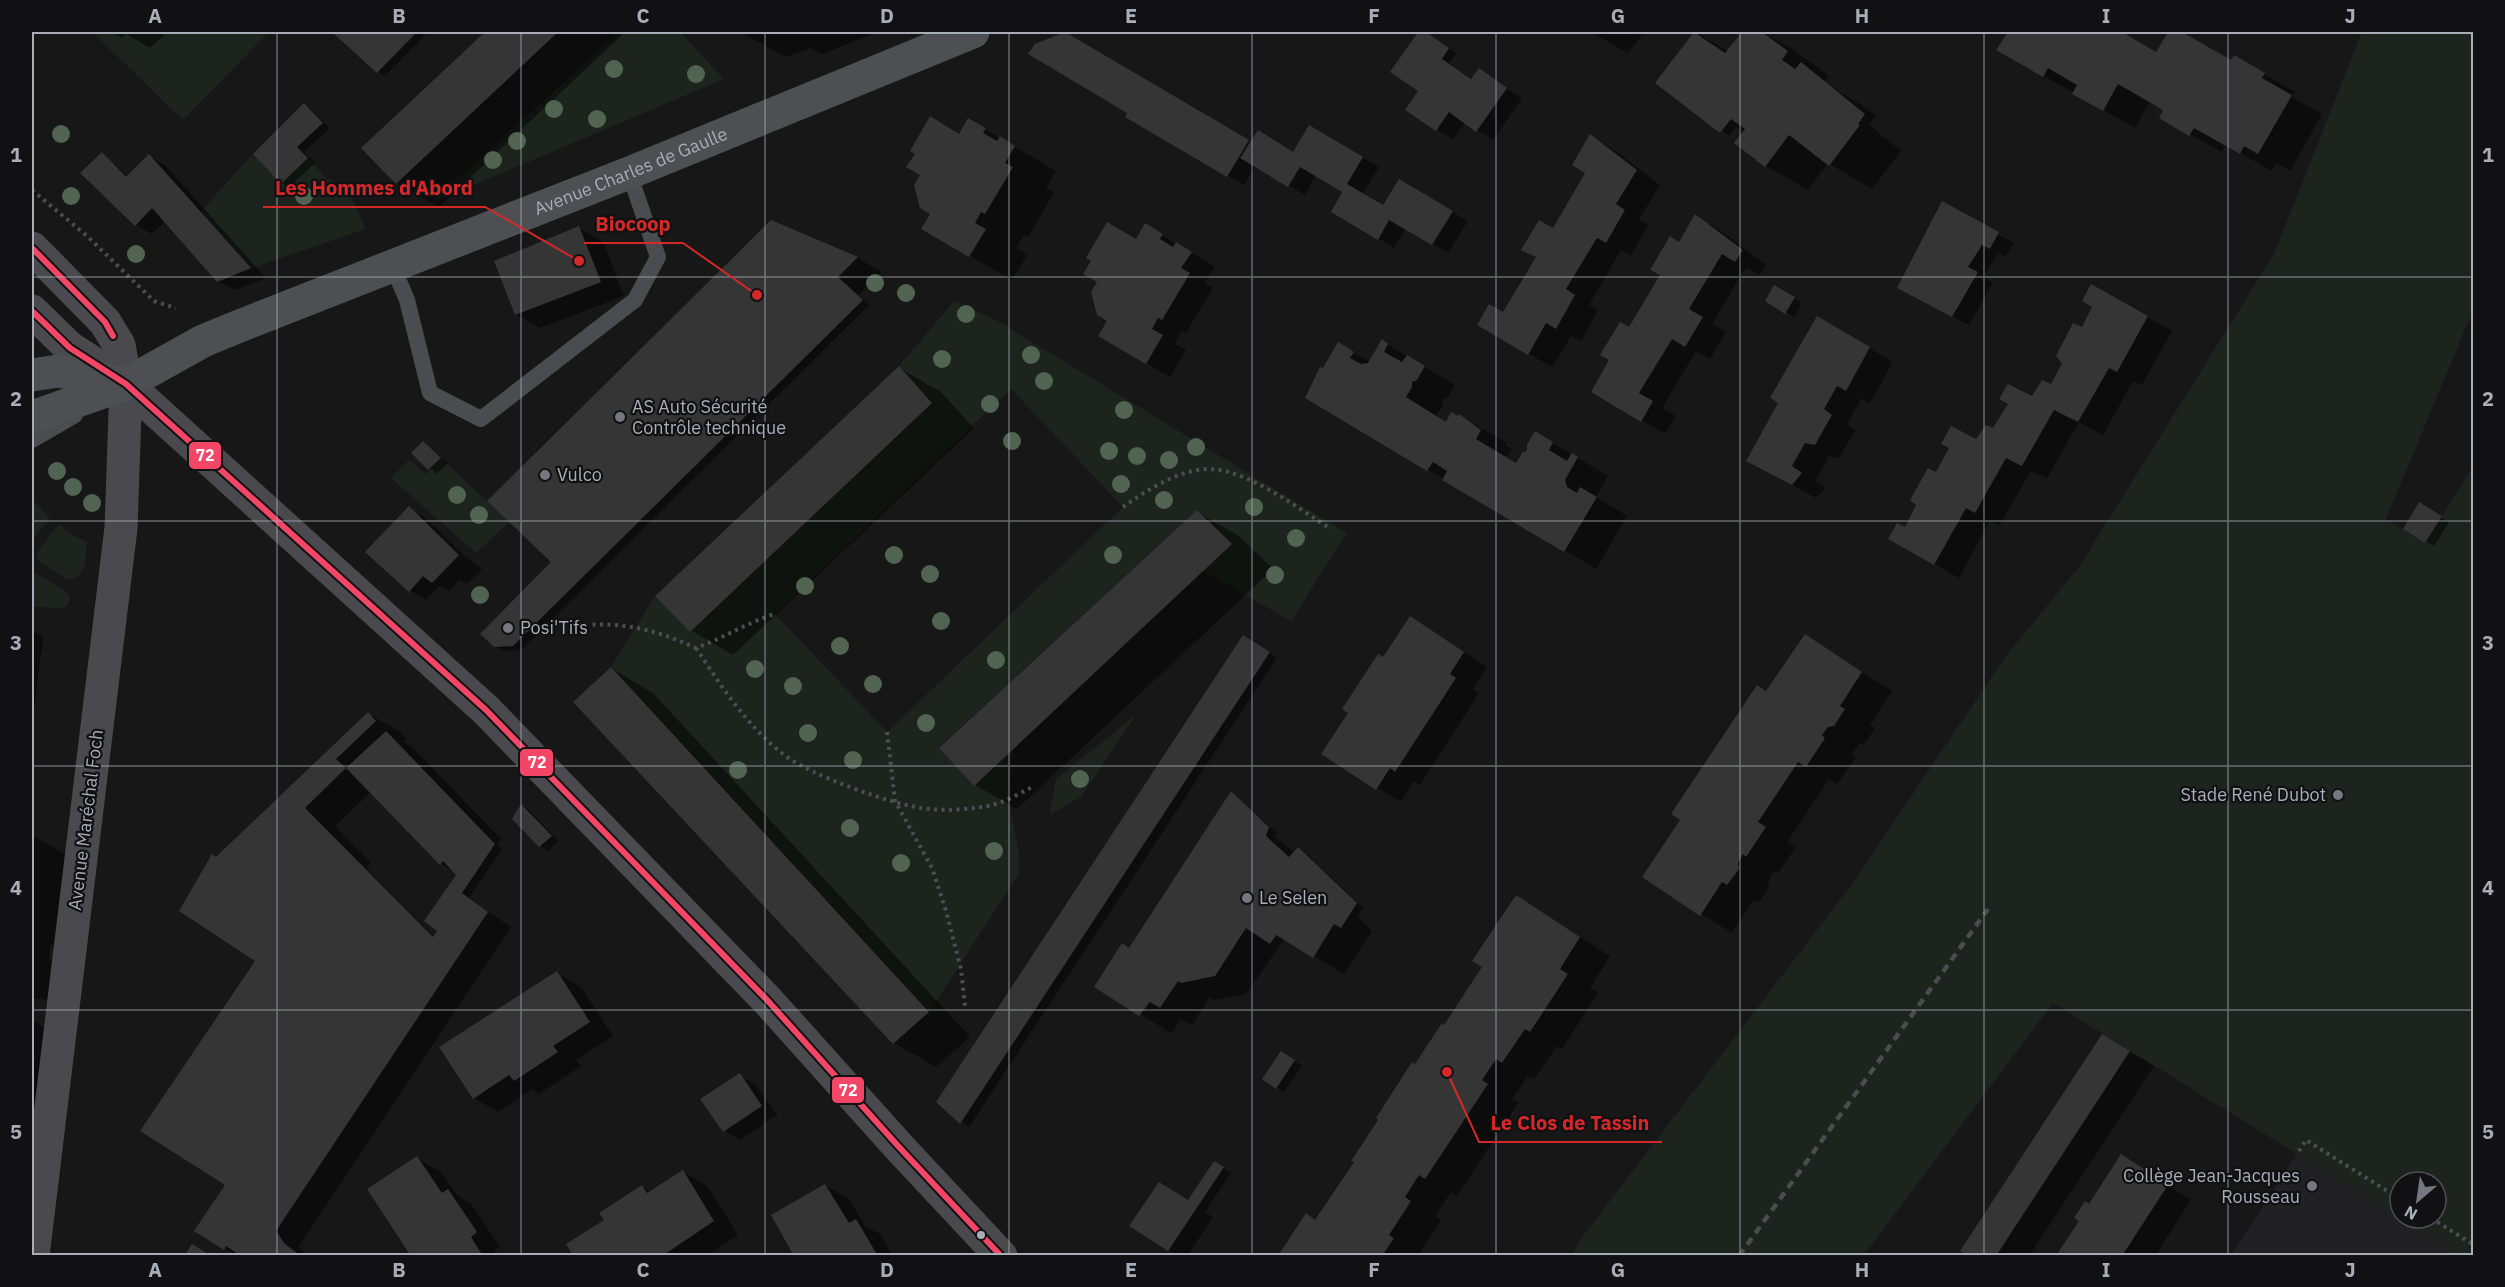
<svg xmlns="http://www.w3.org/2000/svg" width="2505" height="1287" font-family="'IBM Plex Sans',sans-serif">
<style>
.built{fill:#212123}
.green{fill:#1d241e;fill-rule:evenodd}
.shadow{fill:#0007;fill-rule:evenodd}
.building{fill:#353536;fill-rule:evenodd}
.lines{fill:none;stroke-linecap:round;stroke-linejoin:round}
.path{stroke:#4d4e52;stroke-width:4;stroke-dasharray:3 4.5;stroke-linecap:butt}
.service{stroke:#4b4c50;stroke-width:16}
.secondary{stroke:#4a4a4e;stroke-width:33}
.primary{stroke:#4d4f52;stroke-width:33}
.rail{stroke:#4b4c4f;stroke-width:4.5;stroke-dasharray:8 6;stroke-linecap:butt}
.bus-1-casing{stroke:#111113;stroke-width:10}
.bus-1{stroke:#f34667;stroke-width:6}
.tree{fill:#506451}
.grid{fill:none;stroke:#a8adb8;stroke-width:1.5;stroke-opacity:0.55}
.poi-dot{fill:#757880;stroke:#111113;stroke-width:2}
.bus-dot{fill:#a8adb8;stroke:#111113;stroke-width:2}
.labels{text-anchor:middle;stroke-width:4.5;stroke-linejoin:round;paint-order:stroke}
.street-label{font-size:18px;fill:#a8adb8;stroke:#111113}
.poi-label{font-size:18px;fill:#a8adb8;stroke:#111113;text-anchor:start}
.leader{fill:none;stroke:#d62828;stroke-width:2}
.callout-dot{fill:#d62828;stroke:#111113;stroke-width:2}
.callout-label{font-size:20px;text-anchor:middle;font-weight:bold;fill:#d62828;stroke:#111113;stroke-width:4.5;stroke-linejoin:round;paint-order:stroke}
.line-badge{stroke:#111113;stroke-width:2}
.badge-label{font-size:16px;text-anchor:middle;font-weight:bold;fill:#fff}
.neatline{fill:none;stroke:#a8adb8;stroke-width:2}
.grid-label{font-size:20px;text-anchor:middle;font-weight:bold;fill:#a8adb8}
</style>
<rect width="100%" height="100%" fill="#171717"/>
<path class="built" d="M 2297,1154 L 2400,1218 L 2461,1255 L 2231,1255 Z"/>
<g class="green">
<path d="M 92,32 L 269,32 L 183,120 Z"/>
<path d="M 620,32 L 680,32 L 724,79 L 429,204 Z"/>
<path d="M 2362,32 L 2473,32 L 2473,310 L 2386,519 L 2425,543 L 2473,466 L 2473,1255 L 2461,1255 L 2400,1218 L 2436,1218 L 2436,1182 L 2400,1182 L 2400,1218 L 2053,1003 L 1864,1255 L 1571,1256 L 1580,1240 L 1855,880 L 2005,657 L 2079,567 L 2274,254 Z"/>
<path d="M 253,154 L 281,184 L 308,158 L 326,178 L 347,187 L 366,229 L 251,268 L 200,212 Z"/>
<path d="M 954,301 L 996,320 L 1347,533 L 1291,621 L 1203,571 L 1197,510 L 939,747 L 974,786 L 1014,748 L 1008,798 L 1019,853 L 1019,874 L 929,1012 L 611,667 L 655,596 L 690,631 L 932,403 L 899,366 ZM 1011,389 L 1123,507 L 887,732 L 775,614 Z"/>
<path d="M 441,458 L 509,522 L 476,553 L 391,478 L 409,460 L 426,474 Z"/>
<path d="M 32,499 L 50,518 L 32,541 Z"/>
<path d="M 59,524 L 69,533 L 87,542 C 85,557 88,578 68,580 L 40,562 L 37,557 L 38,551 Z"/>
<path d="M 32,571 L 67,592 L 70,599 L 68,605 L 61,609 L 32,606 Z"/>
<path d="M 1136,715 L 1081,797 L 1049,815 L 1056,779 Z"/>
</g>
<g class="shadow">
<path d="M 111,32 L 167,32 L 150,48 L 126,34 L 122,38 Z"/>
<path d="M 335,32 L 428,32 L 385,76 L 377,72 Z"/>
<path d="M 487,32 L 625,32 L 439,207 L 397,183 L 363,148 Z"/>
<path d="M 741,32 L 877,32 L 822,54 L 811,48 L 785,57 Z"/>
<path d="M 1420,32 L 1437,39 L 1453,51 L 1456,54 L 1449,63 L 1473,80 L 1506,88 L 1522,98 L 1493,140 L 1465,122 L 1453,139 L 1437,130 L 1420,90 L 1392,71 Z"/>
<path d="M 1591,32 L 1644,32 L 1628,53 Z"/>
<path d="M 1695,32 L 1728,51 L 1743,32 L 1762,32 L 1791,48 L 1829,76 L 1824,83 L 1860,104 L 1876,116 L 1869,125 L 1901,151 L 1872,189 L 1828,163 L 1808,190 L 1766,166 L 1736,143 L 1745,132 L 1736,127 L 1729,136 L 1657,82 Z"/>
<path d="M 2009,32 L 2119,32 L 2157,54 L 2170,32 L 2179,32 L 2232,62 L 2235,57 L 2295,92 L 2292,97 L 2322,114 L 2290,171 L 2276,163 L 2272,171 L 2226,145 L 2221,152 L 2161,117 L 2165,109 L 2150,101 L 2135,128 L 1998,50 Z"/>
<path d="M 1065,33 L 1251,143 L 1294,154 L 1310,127 L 1379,167 L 1362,195 L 1384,207 L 1399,181 L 1468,221 L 1448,253 L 1406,228 L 1394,248 L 1333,211 L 1344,191 L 1316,175 L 1305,195 L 1256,166 L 1244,185 L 1127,116 L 1129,112 Z"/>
<path d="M 304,105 L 312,110 L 330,128 L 304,152 L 315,163 L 289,187 L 282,183 Z"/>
<path d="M 969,120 L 1056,171 L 1046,188 L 1054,193 L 1028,237 L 1024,235 L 1016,248 L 1027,255 L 1012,280 L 923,229 L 932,214 L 960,135 Z"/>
<path d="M 1590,136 L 1614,150 L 1660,185 L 1639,219 L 1648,225 L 1631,256 L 1621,250 L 1589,305 L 1598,310 L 1581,341 L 1571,336 L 1552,367 L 1479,325 L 1504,314 L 1587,173 Z"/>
<path d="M 102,154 L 129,178 L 149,156 L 165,165 L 266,278 L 235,290 L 218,281 L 165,221 L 152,234 L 136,225 L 109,200 Z"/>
<path d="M 1942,203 L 2014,243 L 2006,257 L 1999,253 L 1983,277 L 1993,283 L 1969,325 L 1915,297 Z"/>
<path d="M 1696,217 L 1720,230 L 1766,265 L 1760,275 L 1746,267 L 1712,324 L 1726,332 L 1710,359 L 1696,351 L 1662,408 L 1676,416 L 1665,434 L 1593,391 Z"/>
<path d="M 771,222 L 858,258 L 881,272 L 858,295 L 869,305 L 521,650 L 503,651 L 495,646 L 554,562 Z"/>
<path d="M 1145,225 L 1215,267 L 1204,283 L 1213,288 L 1186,333 L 1182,331 L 1175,344 L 1186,350 L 1170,377 L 1100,336 L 1109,320 L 1136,241 Z"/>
<path d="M 579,228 L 603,242 L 624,296 L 540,328 L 516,314 Z"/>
<path d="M 2092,286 L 2172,331 L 2142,385 L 2133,381 L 2103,435 L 2079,422 L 2047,478 L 2031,471 L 1999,526 L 1990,520 L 1959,578 L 1890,538 L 1906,529 L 1936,474 L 2052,386 L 2094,307 Z"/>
<path d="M 1775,287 L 1802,303 L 1794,317 L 1767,301 Z"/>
<path d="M 1817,318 L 1893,362 L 1870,403 L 1861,399 L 1847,424 L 1856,430 L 1839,458 L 1829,456 L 1815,481 L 1825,488 L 1816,498 L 1772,474 L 1780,402 Z"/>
<path d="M 1382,341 L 1455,385 L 1448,397 L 1443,399 L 1443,405 L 1436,416 L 1447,423 L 1460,416 L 1507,443 L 1505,445 L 1512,449 L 1506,458 L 1517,465 L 1529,452 L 1536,433 L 1608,476 L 1596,497 L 1627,516 L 1596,569 L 1307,398 L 1338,344 L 1370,362 Z"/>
<path d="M 899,368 L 941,392 L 974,428 L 733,655 L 691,630 Z"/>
<path d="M 424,443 L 448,463 L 437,474 L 413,453 Z"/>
<path d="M 2420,505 L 2449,522 L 2434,546 L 2405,529 Z"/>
<path d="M 409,508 L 425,518 L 467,558 L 482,569 L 467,584 L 459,580 L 449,591 L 439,586 L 426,600 L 409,590 Z"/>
<path d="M 1197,512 L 1239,536 L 1273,569 L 1017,809 L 975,785 Z"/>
<path d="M 1411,618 L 1487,667 L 1473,689 L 1479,693 L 1420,785 L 1414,781 L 1401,802 L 1377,788 L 1384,659 Z"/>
<path d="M 32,631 L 43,637 L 32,727 Z"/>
<path d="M 1805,636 L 1892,691 L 1870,725 L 1875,728 L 1865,743 L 1859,744 L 1852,754 L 1856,757 L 1837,784 L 1829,779 L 1788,841 L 1796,847 L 1778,873 L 1774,871 L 1768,881 L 1769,887 L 1759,902 L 1754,899 L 1732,933 L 1644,877 Z"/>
<path d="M 1244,637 L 1277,658 L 969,1127 L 938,1101 Z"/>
<path d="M 611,668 L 653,693 L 970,1037 L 936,1067 L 894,1043 Z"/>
<path d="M 369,714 L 400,732 L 406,739 L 403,742 L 411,746 L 501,839 L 497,844 L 502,849 L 468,899 L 511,927 L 299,1246 L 306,1256 L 237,1256 L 225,1248 L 227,1184 L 257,960 L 217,858 ZM 371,792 L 441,863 L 458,875 L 439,930 L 434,937 L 366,868 L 371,863 L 335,826 Z"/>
<path d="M 1231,793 L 1276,832 L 1275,837 L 1295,853 L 1298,849 L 1306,854 L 1363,908 L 1358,917 L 1372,931 L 1344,974 L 1285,938 L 1246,994 L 1214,1000 L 1210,997 L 1192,1025 L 1181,1019 L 1171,1033 L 1096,987 L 1130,950 Z"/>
<path d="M 522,806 L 529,810 L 558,841 L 548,851 L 540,846 L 514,819 Z"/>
<path d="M 32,835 L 73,859 L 63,946 L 51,944 L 49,959 L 60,966 L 56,1001 L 32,998 Z"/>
<path d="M 1517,897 L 1610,956 L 1590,988 L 1598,993 L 1562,1049 L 1557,1046 L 1534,1079 L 1528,1076 L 1512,1099 L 1518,1103 L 1457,1196 L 1451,1192 L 1435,1216 L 1441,1220 L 1419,1254 L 1421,1256 L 1280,1256 L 1316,1221 L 1416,1066 L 1445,1026 L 1484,967 Z"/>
<path d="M 557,973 L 581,987 L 613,1036 L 576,1060 L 581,1066 L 539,1094 L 532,1089 L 498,1112 L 474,1098 L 441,1047 Z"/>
<path d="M 32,1020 L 52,1032 L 41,1125 L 32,1124 Z"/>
<path d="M 2102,1036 L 2154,1066 L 2029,1256 L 1970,1256 Z"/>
<path d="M 1289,1057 L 1302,1066 L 1284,1092 L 1264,1079 Z"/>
<path d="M 740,1075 L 756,1085 L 777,1115 L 740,1140 L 724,1131 Z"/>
<path d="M 2122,1156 L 2191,1200 L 2155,1256 L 2058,1256 Z"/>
<path d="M 417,1158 L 441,1172 L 458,1196 L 472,1205 L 500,1247 L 494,1251 L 497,1256 L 412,1256 Z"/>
<path d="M 1215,1163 L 1231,1173 L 1205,1212 L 1213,1217 L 1187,1256 L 1178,1256 L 1168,1250 L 1189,1201 Z"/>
<path d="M 683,1172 L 707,1186 L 738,1235 L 707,1256 L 575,1256 L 606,1220 L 643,1187 L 651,1192 Z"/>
<path d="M 825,1185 L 849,1199 L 865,1226 L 880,1234 L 893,1256 L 796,1256 Z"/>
</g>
<g class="building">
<path d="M 332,32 L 417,32 L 377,73 Z"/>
<path d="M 485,32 L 558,32 L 396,184 L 361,148 Z"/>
<path d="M 1065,32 L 1249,140 L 1227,177 L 1125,117 L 1127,113 L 1028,54 L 1035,44 Z"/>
<path d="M 1418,32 L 1426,32 L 1449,48 L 1442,59 L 1471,79 L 1479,68 L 1507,88 L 1476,132 L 1449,112 L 1436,131 L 1405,110 L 1418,91 L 1390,72 Z"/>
<path d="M 1694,32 L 1725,53 L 1742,32 L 1762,32 L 1788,51 L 1782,60 L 1795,69 L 1801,62 L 1865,114 L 1858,124 L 1860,125 L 1829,166 L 1789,135 L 1765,167 L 1734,143 L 1745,129 L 1731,119 L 1720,133 L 1655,83 Z"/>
<path d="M 2008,32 L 2122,32 L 2156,52 L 2168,32 L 2182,32 L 2231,60 L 2234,55 L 2265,73 L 2262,78 L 2292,95 L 2258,154 L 2244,146 L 2240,154 L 2194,128 L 2189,136 L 2159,118 L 2163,110 L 2118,84 L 2103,111 L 2072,94 L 2077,85 L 2048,68 L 2043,77 L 1996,50 Z"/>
<path d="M 304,103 L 323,123 L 297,147 L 308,158 L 281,184 L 253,154 Z"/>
<path d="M 930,116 L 959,134 L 968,118 L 986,128 L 983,133 L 997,141 L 1000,136 L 1015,146 L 1005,163 L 1013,167 L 985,214 L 981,212 L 975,223 L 986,229 L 969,257 L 921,229 L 930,214 L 920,208 L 914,185 L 920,175 L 906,167 L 915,154 L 910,151 Z"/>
<path d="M 1309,125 L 1363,157 L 1347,184 L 1383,205 L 1399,179 L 1453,211 L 1432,245 L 1389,220 L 1378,240 L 1331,212 L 1342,192 L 1300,167 L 1288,187 L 1240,158 L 1258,130 L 1293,152 Z"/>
<path d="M 1590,134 L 1637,170 L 1616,204 L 1625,210 L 1606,243 L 1597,238 L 1566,289 L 1575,295 L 1556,329 L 1546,323 L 1528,355 L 1477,325 L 1489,304 L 1503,312 L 1536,257 L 1521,250 L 1539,220 L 1553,228 L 1585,173 L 1572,165 Z"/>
<path d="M 102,152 L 126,177 L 149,154 L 251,268 L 217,282 L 152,208 L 135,226 L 80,173 Z"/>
<path d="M 1942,201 L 1999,232 L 1990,249 L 1982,245 L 1968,267 L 1978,272 L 1952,317 L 1897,288 Z"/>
<path d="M 1695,214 L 1743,250 L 1735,262 L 1722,254 L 1689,309 L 1703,317 L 1685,347 L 1672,339 L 1639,393 L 1653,401 L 1641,422 L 1591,392 L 1609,360 L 1600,355 L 1620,322 L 1629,327 L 1660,275 L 1650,270 L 1670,236 L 1679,242 Z"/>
<path d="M 771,220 L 858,257 L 838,277 L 863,300 L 513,646 L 494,647 L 480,634 L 551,562 L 487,501 Z"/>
<path d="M 1107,222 L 1136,239 L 1145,223 L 1163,234 L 1160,239 L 1173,247 L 1176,242 L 1192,252 L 1181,268 L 1190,273 L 1162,320 L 1158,318 L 1152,329 L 1163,335 L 1146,364 L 1098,336 L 1107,321 L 1097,315 L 1091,292 L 1097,282 L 1083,274 L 1091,261 L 1086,258 Z"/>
<path d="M 579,226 L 601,282 L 515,315 L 494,261 Z"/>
<path d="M 2091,284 L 2148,316 L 2117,372 L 2109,368 L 2078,422 L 2054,410 L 2022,466 L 2006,458 L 1975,513 L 1966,508 L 1934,565 L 1888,539 L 1897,523 L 1905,527 L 1916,505 L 1910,500 L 1928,468 L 1936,472 L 1949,448 L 1941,444 L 1951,426 L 1976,439 L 1986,425 L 1993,428 L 2008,404 L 1999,399 L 2008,384 L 2032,396 L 2042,380 L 2051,384 L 2062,363 L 2056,356 L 2073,323 L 2082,327 L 2092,307 L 2082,301 Z"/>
<path d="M 1774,285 L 1795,297 L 1785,314 L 1765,301 Z"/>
<path d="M 1817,316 L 1870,347 L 1846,391 L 1837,386 L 1824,409 L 1832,415 L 1815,445 L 1805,443 L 1792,466 L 1802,473 L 1792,485 L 1746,461 L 1778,403 L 1770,398 Z"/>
<path d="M 1382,339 L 1388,344 L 1384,352 L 1402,362 L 1407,355 L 1425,366 L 1417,380 L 1412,382 L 1412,387 L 1406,397 L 1446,422 L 1451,412 L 1458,416 L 1459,414 L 1481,430 L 1476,439 L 1516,463 L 1523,452 L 1527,451 L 1527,445 L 1535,431 L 1553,442 L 1549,450 L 1567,461 L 1572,453 L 1578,457 L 1565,480 L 1567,487 L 1577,493 L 1580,487 L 1597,497 L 1564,552 L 1442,480 L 1447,471 L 1433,462 L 1427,471 L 1305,398 L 1320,367 L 1323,368 L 1338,342 L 1354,352 L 1350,358 L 1361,364 L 1368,363 Z"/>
<path d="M 899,366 L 932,403 L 690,632 L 655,596 Z"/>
<path d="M 423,441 L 441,458 L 428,470 L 411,453 Z"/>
<path d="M 2419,502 L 2442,516 L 2425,543 L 2403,529 Z"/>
<path d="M 409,506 L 459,555 L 432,583 L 423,576 L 409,592 L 365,552 Z"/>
<path d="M 1197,510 L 1232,544 L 974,786 L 939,748 Z"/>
<path d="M 1410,616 L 1464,652 L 1450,674 L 1456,678 L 1395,772 L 1390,768 L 1376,790 L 1321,754 L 1348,713 L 1342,709 L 1378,654 L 1383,657 Z"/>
<path d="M 1805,634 L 1862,672 L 1840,706 L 1845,709 L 1834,726 L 1828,727 L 1822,735 L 1825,738 L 1806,767 L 1798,762 L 1758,822 L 1766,827 L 1746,857 L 1743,854 L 1738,863 L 1739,869 L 1727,885 L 1722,882 L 1700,916 L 1642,877 L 1680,820 L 1671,814 L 1757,685 L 1766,691 Z"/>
<path d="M 1243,635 L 1270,652 L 960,1124 L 936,1102 Z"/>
<path d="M 611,667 L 929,1012 L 893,1044 L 573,702 Z"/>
<path d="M 368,712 L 376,721 L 336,759 L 346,768 L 386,731 L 495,844 L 462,893 L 488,912 L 276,1231 L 285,1244 L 301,1256 L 241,1256 L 226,1246 L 224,1250 L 194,1231 L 225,1185 L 140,1131 L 255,961 L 179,911 L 212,854 L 216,857 ZM 346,768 L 440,865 L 443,861 L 456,875 L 424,921 L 437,931 L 433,937 L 305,808 Z"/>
<path d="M 1231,791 L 1269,827 L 1266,836 L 1289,857 L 1298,847 L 1357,903 L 1341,928 L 1334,924 L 1313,958 L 1276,935 L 1270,944 L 1246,928 L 1215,976 L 1181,983 L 1178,981 L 1160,1008 L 1150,1002 L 1139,1016 L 1094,987 L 1122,943 L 1129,948 Z"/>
<path d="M 521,804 L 552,836 L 539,847 L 512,819 Z"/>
<path d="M 1516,895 L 1580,937 L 1560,969 L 1568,974 L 1530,1032 L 1525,1029 L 1502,1063 L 1496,1059 L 1482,1080 L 1488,1084 L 1425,1179 L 1419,1175 L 1405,1197 L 1411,1201 L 1389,1235 L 1394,1238 L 1382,1256 L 1278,1256 L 1306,1213 L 1315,1220 L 1354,1162 L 1351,1161 L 1378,1120 L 1376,1118 L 1412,1062 L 1415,1064 L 1442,1023 L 1444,1025 L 1482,967 L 1472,961 Z"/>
<path d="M 557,971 L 590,1022 L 553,1046 L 558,1052 L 514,1081 L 509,1075 L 473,1099 L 439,1047 Z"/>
<path d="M 2102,1034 L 2130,1051 L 1996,1256 L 1967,1256 L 1960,1251 Z"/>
<path d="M 1281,1051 L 1295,1060 L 1276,1089 L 1262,1079 Z"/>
<path d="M 740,1073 L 762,1106 L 723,1132 L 700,1099 Z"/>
<path d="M 2121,1154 L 2168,1185 L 2122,1256 L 2056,1256 L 2079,1221 L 2074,1218 L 2085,1201 L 2089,1204 Z"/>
<path d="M 417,1156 L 442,1193 L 448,1189 L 477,1232 L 471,1237 L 483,1256 L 411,1256 L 367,1189 Z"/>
<path d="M 1214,1161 L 1224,1167 L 1168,1251 L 1129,1226 L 1159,1182 L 1188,1200 Z"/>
<path d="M 683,1170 L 714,1221 L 662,1256 L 573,1256 L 566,1244 L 604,1220 L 599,1213 L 642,1185 L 647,1193 Z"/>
<path d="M 825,1184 L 849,1223 L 856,1219 L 878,1256 L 794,1256 L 771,1215 Z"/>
<path d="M 192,1244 L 211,1256 L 184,1256 Z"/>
</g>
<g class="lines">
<g class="path">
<path d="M 32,190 L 87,236 L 154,301 L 176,308"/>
<path d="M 1123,507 C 1146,491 1170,475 1198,470 C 1239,462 1297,508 1331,529"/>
<path d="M 570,626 C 619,621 652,628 696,648 C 723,638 747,623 774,614"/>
<path d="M 696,648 C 721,686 747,726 783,754 C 809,775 895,806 929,809 C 948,811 969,809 988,806 C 1004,803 1020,793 1034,786"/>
<path d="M 887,732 L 895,801 L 932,868 L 946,911 L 961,969 L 965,1006"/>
<path d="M 2299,1151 L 2306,1140 L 2400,1199"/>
<path d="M 2431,1218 L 2474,1245"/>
</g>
<g class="service">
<path d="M 392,265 L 407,300 L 430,393 L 481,419 L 635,300 L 658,257 L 629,173"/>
<path d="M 32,440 L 75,415"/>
</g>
<g class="secondary">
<path d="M 32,248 L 105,322 L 119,345 L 126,384 L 121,528 L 33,1256"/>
<path d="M 32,311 L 70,348 L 126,384 L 486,710 L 768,1001 L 899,1147 L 1001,1256"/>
</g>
<g class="primary">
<path d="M 32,375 L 58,371 L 124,384"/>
<path id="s1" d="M 32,417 L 126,384 L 203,341 L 237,327 L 629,173 L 973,32"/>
</g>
<path class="rail" d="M 1739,1256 L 1988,909"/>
<g class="bus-1-casing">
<g id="bus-1">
<path d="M 32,248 L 105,322 L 113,336"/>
<path d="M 32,311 L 70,348 L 126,384 L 486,710 L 768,1001 L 899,1147 L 1001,1256"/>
</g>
</g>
<use href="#bus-1" class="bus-1"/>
</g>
<g class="tree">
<circle cx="614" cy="69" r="9"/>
<circle cx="696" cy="74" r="9"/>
<circle cx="554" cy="109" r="9"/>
<circle cx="597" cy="119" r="9"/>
<circle cx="61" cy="134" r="9"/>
<circle cx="517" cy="141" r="9"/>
<circle cx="493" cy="160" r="9"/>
<circle cx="71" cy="196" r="9"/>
<circle cx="304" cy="196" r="9"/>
<circle cx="136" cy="254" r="9"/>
<circle cx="875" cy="283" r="9"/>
<circle cx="906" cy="293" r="9"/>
<circle cx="966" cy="314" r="9"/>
<circle cx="1031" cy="355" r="9"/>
<circle cx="942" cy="359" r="9"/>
<circle cx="1044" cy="381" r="9"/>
<circle cx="990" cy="404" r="9"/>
<circle cx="1124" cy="410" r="9"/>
<circle cx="1012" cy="441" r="9"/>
<circle cx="1196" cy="447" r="9"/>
<circle cx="1109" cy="451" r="9"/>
<circle cx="1137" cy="456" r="9"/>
<circle cx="1169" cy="460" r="9"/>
<circle cx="57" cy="471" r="9"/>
<circle cx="1121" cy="484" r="9"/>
<circle cx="73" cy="487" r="9"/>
<circle cx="457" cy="495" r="9"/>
<circle cx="1164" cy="500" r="9"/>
<circle cx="92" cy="503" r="9"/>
<circle cx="1254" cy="507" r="9"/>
<circle cx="479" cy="515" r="9"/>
<circle cx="1296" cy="538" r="9"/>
<circle cx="894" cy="555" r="9"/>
<circle cx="1113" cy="555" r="9"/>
<circle cx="930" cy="574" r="9"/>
<circle cx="1275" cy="575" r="9"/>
<circle cx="805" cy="586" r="9"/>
<circle cx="480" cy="595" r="9"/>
<circle cx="941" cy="621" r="9"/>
<circle cx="840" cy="646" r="9"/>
<circle cx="996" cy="660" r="9"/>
<circle cx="755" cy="669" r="9"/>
<circle cx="873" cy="684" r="9"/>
<circle cx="793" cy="686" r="9"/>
<circle cx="926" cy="723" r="9"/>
<circle cx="808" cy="733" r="9"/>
<circle cx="853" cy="760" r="9"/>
<circle cx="738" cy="770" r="9"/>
<circle cx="1080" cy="779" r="9"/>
<circle cx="850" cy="828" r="9"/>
<circle cx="994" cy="851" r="9"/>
<circle cx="901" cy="863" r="9"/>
</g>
<path class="grid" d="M 277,32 L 277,1256M 521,32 L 521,1256M 765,32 L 765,1256M 1009,32 L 1009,1256M 1252,32 L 1252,1256M 1496,32 L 1496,1256M 1740,32 L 1740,1256M 1984,32 L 1984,1256M 2228,32 L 2228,1256M 32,277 L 2474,277M 32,521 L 2474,521M 32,766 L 2474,766M 32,1010 L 2474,1010"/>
<g class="poi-dot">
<circle cx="620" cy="417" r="6"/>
<circle cx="545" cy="475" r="6"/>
<circle cx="508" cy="628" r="6"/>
<circle cx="2338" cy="795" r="6"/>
<circle cx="1247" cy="898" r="6"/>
<circle cx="2312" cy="1186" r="6"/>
</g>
<circle class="bus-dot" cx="981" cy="1235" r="5"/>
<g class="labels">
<g class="street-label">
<text dy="6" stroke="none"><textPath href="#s1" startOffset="648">Avenue Charles de Gaulle</textPath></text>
<text transform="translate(86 820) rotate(-83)" y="6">Avenue Maréchal Foch</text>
</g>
<g class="poi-label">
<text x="632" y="413">AS Auto Sécurité<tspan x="632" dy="21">Contrôle technique</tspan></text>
<text x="557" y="481">Vulco</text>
<text x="520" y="634">Posi'Tifs</text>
<text x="2326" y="801" text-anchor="end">Stade René Dubot</text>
<text x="1259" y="904">Le Selen</text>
<text x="2300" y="1182" text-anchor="end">Collège Jean-Jacques<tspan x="2300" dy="21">Rousseau</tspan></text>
</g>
</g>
<path class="leader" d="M579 261L485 207H263M757 295L683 243H584M1447 1072L1479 1142H1662"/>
<g class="callout-dot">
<circle cx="579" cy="261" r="6"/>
<circle cx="757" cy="295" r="6"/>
<circle cx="1447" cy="1072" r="6"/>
</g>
<g class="callout-label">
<text x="374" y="195">Les Hommes d'Abord</text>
<text x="633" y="231">Biocoop</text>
<text x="1570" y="1130">Le Clos de Tassin</text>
</g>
<g class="line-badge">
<rect x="188" y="441" width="34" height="29" rx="6" fill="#f34667"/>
<rect x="519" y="748" width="35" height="29" rx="6" fill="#f34667"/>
<rect x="831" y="1076" width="34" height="28" rx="6" fill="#f34667"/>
</g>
<g class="badge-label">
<text x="205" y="461">72</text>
<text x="537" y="768">72</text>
<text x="848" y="1096">72</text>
</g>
<rect width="2505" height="1287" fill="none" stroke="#111113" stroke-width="66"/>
<g transform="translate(2418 1200) rotate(209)"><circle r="28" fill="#111113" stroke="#4d4f55" stroke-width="1.5"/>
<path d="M0-4.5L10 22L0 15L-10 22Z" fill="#757880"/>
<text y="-9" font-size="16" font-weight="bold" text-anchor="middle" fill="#a8adb8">N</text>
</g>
<rect x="33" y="33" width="2439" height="1221" class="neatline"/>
<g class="grid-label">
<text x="155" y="23">A</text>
<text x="399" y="23">B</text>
<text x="643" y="23">C</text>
<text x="887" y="23">D</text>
<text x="1131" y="23">E</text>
<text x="1374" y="23">F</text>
<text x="1618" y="23">G</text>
<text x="1862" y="23">H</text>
<text x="2106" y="23">I</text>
<text x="2350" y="23">J</text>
<text x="16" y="162">1</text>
<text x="2488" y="162">1</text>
<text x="16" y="406">2</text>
<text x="2488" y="406">2</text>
<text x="16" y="650">3</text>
<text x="2488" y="650">3</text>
<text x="16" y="895">4</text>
<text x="2488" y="895">4</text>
<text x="16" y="1139">5</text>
<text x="2488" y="1139">5</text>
<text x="155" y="1277">A</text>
<text x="399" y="1277">B</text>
<text x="643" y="1277">C</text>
<text x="887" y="1277">D</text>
<text x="1131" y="1277">E</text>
<text x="1374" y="1277">F</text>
<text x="1618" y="1277">G</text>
<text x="1862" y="1277">H</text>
<text x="2106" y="1277">I</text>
<text x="2350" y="1277">J</text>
</g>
</svg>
